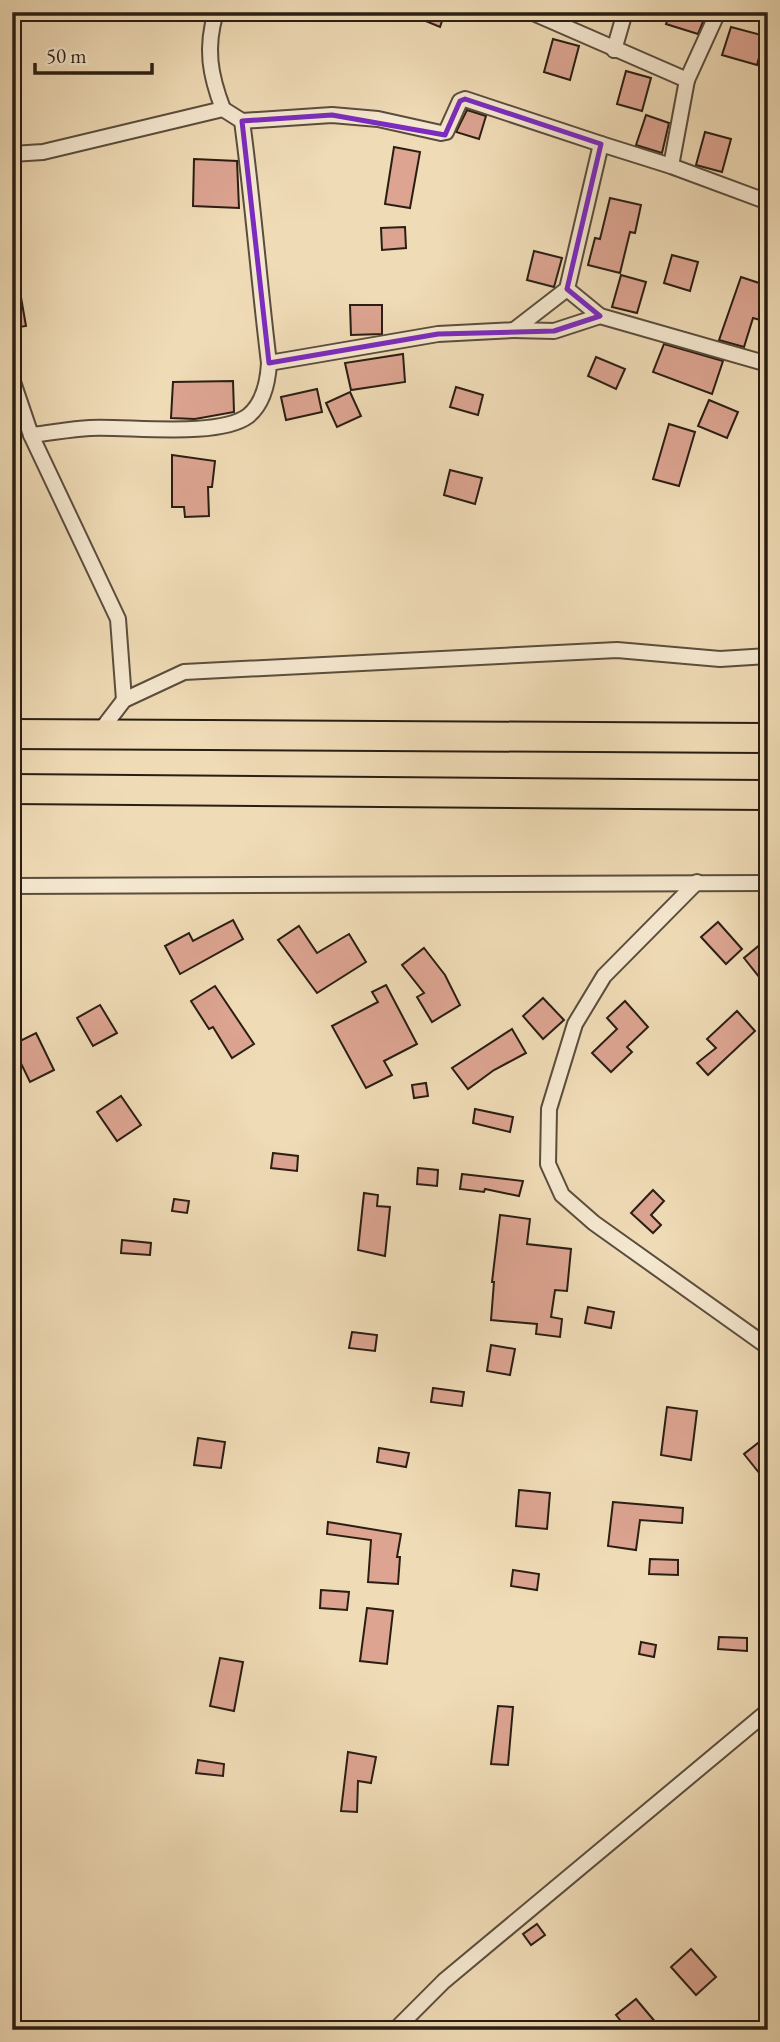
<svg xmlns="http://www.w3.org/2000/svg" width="780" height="2042" font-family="'EB Garamond',serif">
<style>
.building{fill:#dca491;stroke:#2a1e13;stroke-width:2}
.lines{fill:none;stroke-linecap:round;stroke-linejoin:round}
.street-casing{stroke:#5b4d3c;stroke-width:18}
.highway-casing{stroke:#2a1e13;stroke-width:32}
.street{stroke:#f5e8d0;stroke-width:14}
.highway{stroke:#efdbb6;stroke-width:28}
.marked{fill:none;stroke:#7b2cbf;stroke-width:5;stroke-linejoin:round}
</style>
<rect width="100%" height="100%" fill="#efdbb6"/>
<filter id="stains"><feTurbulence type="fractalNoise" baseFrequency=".00286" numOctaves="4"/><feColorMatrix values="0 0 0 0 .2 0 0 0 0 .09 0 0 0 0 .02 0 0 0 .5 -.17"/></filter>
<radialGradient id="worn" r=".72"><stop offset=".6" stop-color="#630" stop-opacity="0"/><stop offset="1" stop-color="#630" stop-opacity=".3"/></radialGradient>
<g class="building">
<path d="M 404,12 L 445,12 L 440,27 Z"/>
<path d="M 670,12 L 707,12 L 698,34 L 666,24 Z"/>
<path d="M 731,27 L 765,36 L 757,65 L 722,55 Z"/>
<path d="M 553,39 L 579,46 L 570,80 L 544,72 Z"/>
<path d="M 626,71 L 651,78 L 642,111 L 617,104 Z"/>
<path d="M 467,110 L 486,116 L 479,139 L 456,132 Z"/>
<path d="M 646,115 L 669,123 L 662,153 L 636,145 Z"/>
<path d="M 705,132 L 731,139 L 722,172 L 696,165 Z"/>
<path d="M 394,147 L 420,152 L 410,208 L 385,204 Z"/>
<path d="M 194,159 L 237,161 L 239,208 L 193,206 Z"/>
<path d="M 610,198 L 641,205 L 635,233 L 630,232 L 620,273 L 588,265 L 595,238 L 600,239 Z"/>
<path d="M 405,227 L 406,248 L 382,250 L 381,228 Z"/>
<path d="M 534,251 L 562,258 L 554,287 L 527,280 Z"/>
<path d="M 672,255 L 698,262 L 690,291 L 664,283 Z"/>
<path d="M 621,275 L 646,282 L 637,313 L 612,307 Z"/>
<path d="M 741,277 L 768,286 L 768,322 L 753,318 L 744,347 L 719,340 Z"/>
<path d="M 19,286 L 26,326 L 12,328 L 12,287 Z"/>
<path d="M 350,305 L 382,305 L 382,334 L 351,335 Z"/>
<path d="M 664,344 L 723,361 L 712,394 L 653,372 Z"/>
<path d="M 403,354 L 405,382 L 351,390 L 345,363 Z"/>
<path d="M 596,357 L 625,369 L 616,389 L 588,376 Z"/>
<path d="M 233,381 L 234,412 L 195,419 L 171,418 L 173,382 Z"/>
<path d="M 456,387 L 483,395 L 478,415 L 450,407 Z"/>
<path d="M 317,389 L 322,412 L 286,420 L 281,397 Z"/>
<path d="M 350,392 L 361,416 L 337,427 L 326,403 Z"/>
<path d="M 709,400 L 738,412 L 727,438 L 698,426 Z"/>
<path d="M 669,424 L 695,432 L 679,486 L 653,479 Z"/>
<path d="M 172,455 L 215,461 L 212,487 L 208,487 L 209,516 L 185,517 L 184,507 L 172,507 Z"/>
<path d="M 450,470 L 482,478 L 475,504 L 444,495 Z"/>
<path d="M 233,920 L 243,939 L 180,974 L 165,946 L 189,933 L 193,941 Z"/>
<path d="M 718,922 L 742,949 L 726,964 L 701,937 Z"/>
<path d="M 299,926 L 317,953 L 349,934 L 366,962 L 317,993 L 278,940 Z"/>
<path d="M 768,938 L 768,972 L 760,978 L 744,958 Z"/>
<path d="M 424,948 L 445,975 L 460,1005 L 432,1022 L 417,997 L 424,993 L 402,965 Z"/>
<path d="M 386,985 L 417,1044 L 384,1061 L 392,1075 L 366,1088 L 332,1026 L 378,1002 L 372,992 Z"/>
<path d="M 215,986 L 254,1044 L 232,1058 L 213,1027 L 209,1029 L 191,1001 Z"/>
<path d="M 543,998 L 564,1020 L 543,1039 L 523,1016 Z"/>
<path d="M 625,1001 L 648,1027 L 627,1047 L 632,1052 L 611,1072 L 592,1053 L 617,1029 L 607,1018 Z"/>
<path d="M 100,1005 L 117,1033 L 93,1046 L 77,1018 Z"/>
<path d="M 737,1011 L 755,1031 L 708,1075 L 697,1063 L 716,1048 L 707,1039 Z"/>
<path d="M 512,1029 L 526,1053 L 494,1070 L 468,1089 L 452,1068 Z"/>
<path d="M 36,1033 L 54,1070 L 30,1082 L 12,1045 Z"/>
<path d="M 426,1083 L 428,1096 L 414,1098 L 412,1085 Z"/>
<path d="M 121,1096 L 141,1125 L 117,1141 L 97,1112 Z"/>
<path d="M 475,1109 L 513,1117 L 510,1132 L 473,1123 Z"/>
<path d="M 273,1153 L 298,1156 L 297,1171 L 271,1168 Z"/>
<path d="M 418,1168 L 438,1170 L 437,1186 L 417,1184 Z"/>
<path d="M 462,1174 L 523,1181 L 519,1196 L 485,1189 L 484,1192 L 460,1189 Z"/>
<path d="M 653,1190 L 664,1201 L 651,1215 L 661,1225 L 653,1233 L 631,1213 Z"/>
<path d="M 364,1193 L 378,1195 L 377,1206 L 390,1207 L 385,1256 L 358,1250 Z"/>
<path d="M 174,1199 L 189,1201 L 187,1213 L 172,1211 Z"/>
<path d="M 500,1215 L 530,1219 L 527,1244 L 571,1249 L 567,1291 L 555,1290 L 551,1317 L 562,1319 L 560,1337 L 536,1334 L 537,1324 L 491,1320 L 494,1282 L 492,1282 Z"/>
<path d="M 122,1240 L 151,1243 L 150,1255 L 121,1253 Z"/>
<path d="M 588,1307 L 614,1312 L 611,1328 L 585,1323 Z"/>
<path d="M 352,1332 L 377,1335 L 375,1351 L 349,1348 Z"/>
<path d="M 491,1345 L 515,1349 L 510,1375 L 487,1371 Z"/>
<path d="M 433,1388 L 464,1392 L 462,1406 L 431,1402 Z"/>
<path d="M 667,1407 L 697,1411 L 691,1460 L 661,1455 Z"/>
<path d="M 768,1435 L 768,1484 L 744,1454 Z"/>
<path d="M 198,1438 L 225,1442 L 221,1468 L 194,1465 Z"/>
<path d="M 379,1448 L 409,1453 L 406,1467 L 377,1462 Z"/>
<path d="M 519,1490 L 550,1493 L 547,1529 L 516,1526 Z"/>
<path d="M 613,1502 L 683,1508 L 682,1523 L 640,1520 L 636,1550 L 608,1546 Z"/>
<path d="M 328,1522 L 401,1534 L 397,1557 L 400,1557 L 398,1584 L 368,1582 L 371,1540 L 327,1534 Z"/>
<path d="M 650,1559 L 678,1560 L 678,1575 L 649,1574 Z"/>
<path d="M 513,1570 L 539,1574 L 537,1590 L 511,1586 Z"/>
<path d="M 321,1590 L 349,1592 L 347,1610 L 320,1608 Z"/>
<path d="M 367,1608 L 393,1611 L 387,1664 L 360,1661 Z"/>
<path d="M 719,1637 L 747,1638 L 747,1651 L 718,1649 Z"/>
<path d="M 641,1642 L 656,1645 L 654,1657 L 639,1654 Z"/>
<path d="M 220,1658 L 243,1662 L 234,1711 L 210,1706 Z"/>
<path d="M 498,1706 L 513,1707 L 508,1765 L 491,1764 Z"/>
<path d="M 348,1752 L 376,1757 L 371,1783 L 358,1781 L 357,1812 L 341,1811 Z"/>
<path d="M 198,1760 L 224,1764 L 223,1776 L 196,1773 Z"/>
<path d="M 537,1924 L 545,1935 L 531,1945 L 523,1934 Z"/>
<path d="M 691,1949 L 716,1977 L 696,1995 L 671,1967 Z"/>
<path d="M 636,1999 L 657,2024 L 650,2030 L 628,2030 L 616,2015 Z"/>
</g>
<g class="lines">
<g class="street-casing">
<g id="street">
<path d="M 216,12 C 205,48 210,75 223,109"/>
<path d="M 531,12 L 687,80 L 671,166"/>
<path d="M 614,50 L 625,12"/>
<path d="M 687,80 L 718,12"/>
<path d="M 242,121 L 332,115 L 378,119 L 441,133 L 446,132 L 460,101 L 465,99 L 601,144"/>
<path d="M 12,154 L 43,152 L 223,109 L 242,121 C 253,202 259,282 269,363 C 268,381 264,403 248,416 C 218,438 129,426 90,428 C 70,429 51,433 31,435"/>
<path d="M 567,289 L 600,316 L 768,364"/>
<path d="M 514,330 L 554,331 L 600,316"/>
<path d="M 269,363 L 438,334 L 514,330 L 567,289 L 601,144 L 671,166 L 768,202"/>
<path d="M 12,379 L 31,435 L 118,619 L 124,700"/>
<path d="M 98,734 L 124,700 L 184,672 L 617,650 L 720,659 L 768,656"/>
<path d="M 697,882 L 604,976 L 575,1024 L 549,1109 L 548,1164 L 562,1195 L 594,1223 L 768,1347"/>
<path d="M 12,886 L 768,883"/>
<path d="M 395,2030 L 444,1981 L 768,1711"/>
</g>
</g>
<g class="highway-casing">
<g id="highway">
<path d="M 12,734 L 768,738"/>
<path d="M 12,789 L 768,795"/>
</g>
</g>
<use href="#street" class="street"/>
<use href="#highway" class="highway"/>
</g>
<path class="marked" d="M 465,99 L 601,144 L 567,289 L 600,316 L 554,331 L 438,334 L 269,363 L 242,121 L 332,115 L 445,135 L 460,101 Z"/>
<rect width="780" height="2042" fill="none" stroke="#efdbb6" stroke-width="42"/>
<rect x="14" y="14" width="752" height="2014" fill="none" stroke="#2a1e13" stroke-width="3.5"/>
<rect x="21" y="21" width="738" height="2000" fill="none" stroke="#2a1e13" stroke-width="2"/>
<path d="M35 63v10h117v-10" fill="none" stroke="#2a1e13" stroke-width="3.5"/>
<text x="46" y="63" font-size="21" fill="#2a1e13" stroke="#f5e8d0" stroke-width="5" paint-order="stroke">50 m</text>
<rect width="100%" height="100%" filter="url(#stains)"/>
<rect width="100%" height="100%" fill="url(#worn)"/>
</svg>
